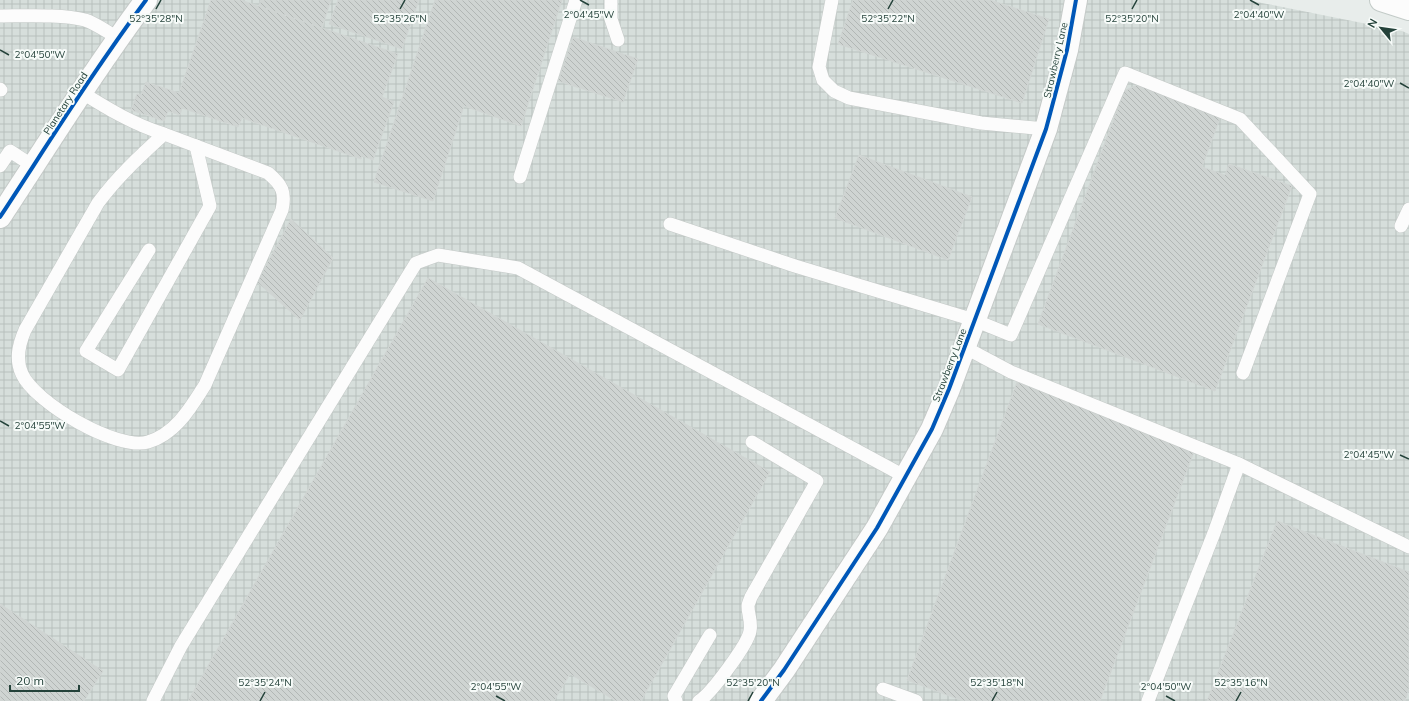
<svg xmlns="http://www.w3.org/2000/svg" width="1409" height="701" font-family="Mulish,sans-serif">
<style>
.industrial{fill:url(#industrial-grid)}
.building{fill:url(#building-back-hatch);stroke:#d1d6d4}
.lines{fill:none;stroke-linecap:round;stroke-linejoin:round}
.lane-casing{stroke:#c5cac8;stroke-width:14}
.street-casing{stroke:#c5cac8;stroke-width:24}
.secondary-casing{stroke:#c3cbc8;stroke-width:24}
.lane{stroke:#fcfcfc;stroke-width:13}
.street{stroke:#fcfcfc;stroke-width:22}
.secondary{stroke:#fcfcfc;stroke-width:22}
.cycleway-casing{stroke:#f7fbf9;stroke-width:6}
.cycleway{stroke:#0057b8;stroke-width:4}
.ticks{fill:none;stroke:#24423a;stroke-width:1.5}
.labels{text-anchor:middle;stroke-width:4;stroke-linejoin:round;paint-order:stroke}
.street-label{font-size:10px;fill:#24423a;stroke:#f7fbf9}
.ticks-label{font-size:10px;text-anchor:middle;fill:#24423a;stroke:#f7fbf9;stroke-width:4;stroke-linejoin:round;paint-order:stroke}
</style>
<defs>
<pattern id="industrial-grid" width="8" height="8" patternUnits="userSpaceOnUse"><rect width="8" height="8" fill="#d6dedb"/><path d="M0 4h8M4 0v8" fill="none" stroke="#b8c0bd"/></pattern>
<pattern id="building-back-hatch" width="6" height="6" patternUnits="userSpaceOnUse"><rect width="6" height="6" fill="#cfd4d2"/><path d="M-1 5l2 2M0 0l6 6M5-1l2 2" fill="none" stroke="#b2b7b5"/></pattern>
</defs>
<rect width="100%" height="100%" fill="#e8edeb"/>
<path class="industrial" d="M 0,0 L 1247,0 L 1402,31 L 1409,34 L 1409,701 L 0,701 Z"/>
<g class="building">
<path d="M 211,0 L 241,0 L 398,54 L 382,97 L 394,102 L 373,160 L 362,156 L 361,159 L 242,118 L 238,127 L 182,108 L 180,115 L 168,111 L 164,121 L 131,110 L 137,94 L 141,95 L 146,82 L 179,93 Z"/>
<path d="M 261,0 L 331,0 L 322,28 L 259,6 Z"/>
<path d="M 338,0 L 419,0 L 402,49 L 329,24 Z"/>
<path d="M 435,0 L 562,0 L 521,126 L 464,106 L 433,201 L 374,182 Z"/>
<path d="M 853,0 L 990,0 L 1049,19 L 1022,103 L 838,44 Z"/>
<path d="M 573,37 L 638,59 L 623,102 L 558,81 Z"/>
<path d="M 1139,84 L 1221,115 L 1202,167 L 1225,175 L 1229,164 L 1292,186 L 1215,391 L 1038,324 L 1124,91 Z"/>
<path d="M 859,155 L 972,197 L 948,260 L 835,218 Z"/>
<path d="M 291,219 L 333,258 L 300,320 L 257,282 Z"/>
<path d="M 428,278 L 770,472 L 641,701 L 616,701 L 570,674 L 554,701 L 188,701 Z"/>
<path d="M 1017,382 L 1195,449 L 1100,701 L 963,701 L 907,680 Z"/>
<path d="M 1277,521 L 1409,572 L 1409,689 L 1405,701 L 1207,701 Z"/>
<path d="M 0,604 L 103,671 L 84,701 L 0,701 Z"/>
</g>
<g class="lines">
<g class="lane-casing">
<g id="lane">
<path d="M 611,0 L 611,19 L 618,40"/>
<path d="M 832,0 L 819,67 L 823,80 L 834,91 L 849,98 L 981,123 L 1046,129"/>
<path d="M 0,16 C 24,16 62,14 85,20 C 97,24 107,32 118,38"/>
<path d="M 0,89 L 1,90"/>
<path d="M 81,92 C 108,109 133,124 164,134 L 268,173 C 282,185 286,192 282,210 L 205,385 C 191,407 176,434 148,442 C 117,451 35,403 22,374 C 15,359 19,344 25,330 L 98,203 C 117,177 140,156 164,134"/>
<path d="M 0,166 L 10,151 L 33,166"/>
<path d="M 520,177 L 576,0"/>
<path d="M 670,224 L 795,266 L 974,320 L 1011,335 L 1125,73 L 1240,119 L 1310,194 L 1243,373"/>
<path d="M 1401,226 L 1409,209"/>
<path d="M 149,250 L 86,351 L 118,370 L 210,206 L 196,146"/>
<path d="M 964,347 L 1011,372 L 1239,464 L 1409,547"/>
<path d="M 883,689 L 916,701"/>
<path d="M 153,701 L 181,646 L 416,263 L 438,255 L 518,268 L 906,477"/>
<path d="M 676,701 L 674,696 L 710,635"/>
<path d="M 699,701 C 711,694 748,644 750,631 C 752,622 748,615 748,606 C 748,604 750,600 751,597 L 817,481 L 752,442"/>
<path d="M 1148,701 L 1214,533 L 1239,464"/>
</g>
</g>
<g class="street-casing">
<g id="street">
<path d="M 0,217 C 48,144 94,70 146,0"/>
<path d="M 761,701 L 784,670 L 877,528 L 932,429 L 949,389 L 1046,129 L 1067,50 L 1076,0"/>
</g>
</g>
<g class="secondary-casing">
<path id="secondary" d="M 1381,0 L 1409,9"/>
</g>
<use href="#lane" class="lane"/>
<use href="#street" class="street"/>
<use href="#secondary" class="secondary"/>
<g class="cycleway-casing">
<g id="cycleway">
<path d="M 0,217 C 48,144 94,70 146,0"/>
<path d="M 761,701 L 784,670 L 877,528 L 932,429 L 949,389 L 1046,129 L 1067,50 L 1076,0"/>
</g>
</g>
<use href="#cycleway" class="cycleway"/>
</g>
<path class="ticks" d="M 580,0 L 589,5M 1250,0 L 1259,5M 156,9 L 161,0M 400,9 L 405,0M 888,9 L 893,0M 1132,9 L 1137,0M 0,50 L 9,55M 1400,83 L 1409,88M 0,421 L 9,426M 1400,455 L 1409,459M 496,696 L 505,701M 1166,696 L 1175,701M 260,701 L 265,692M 748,701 L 753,692M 992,701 L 997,692M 1236,701 L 1241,692"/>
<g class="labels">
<g class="street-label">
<text transform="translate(1055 60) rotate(-77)" y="4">Strawberry Lane</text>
<text transform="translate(65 103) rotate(-57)" y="4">Planetary Road</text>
<text transform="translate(949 365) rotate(-69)" y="4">Strawberry Lane</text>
</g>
</g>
<g class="ticks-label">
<text x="589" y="18">2°04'45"W</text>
<text x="1259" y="18">2°04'40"W</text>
<text x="400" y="22">52°35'26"N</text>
<text x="156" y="22">52°35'28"N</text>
<text x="888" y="22">52°35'22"N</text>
<text x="1132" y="22">52°35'20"N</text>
<text x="40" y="58">2°04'50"W</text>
<text x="1369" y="87">2°04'40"W</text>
<text x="40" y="429">2°04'55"W</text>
<text x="1369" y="458">2°04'45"W</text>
<text x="265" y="686">52°35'24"N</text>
<text x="753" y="686">52°35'20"N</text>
<text x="997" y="686">52°35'18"N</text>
<text x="1241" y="686">52°35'16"N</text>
<text x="496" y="690">2°04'55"W</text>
<text x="1166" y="690">2°04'50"W</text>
</g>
<g transform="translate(1381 28) rotate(299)" stroke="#f7fbf9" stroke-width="3" paint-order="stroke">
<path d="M0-3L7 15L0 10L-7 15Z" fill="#24423a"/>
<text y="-6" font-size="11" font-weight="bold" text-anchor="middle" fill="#24423a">N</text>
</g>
<path d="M10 685v6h69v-6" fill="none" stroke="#24423a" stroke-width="2"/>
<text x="16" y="685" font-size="12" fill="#24423a" stroke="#f7fbf9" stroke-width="3" paint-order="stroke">20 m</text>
</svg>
